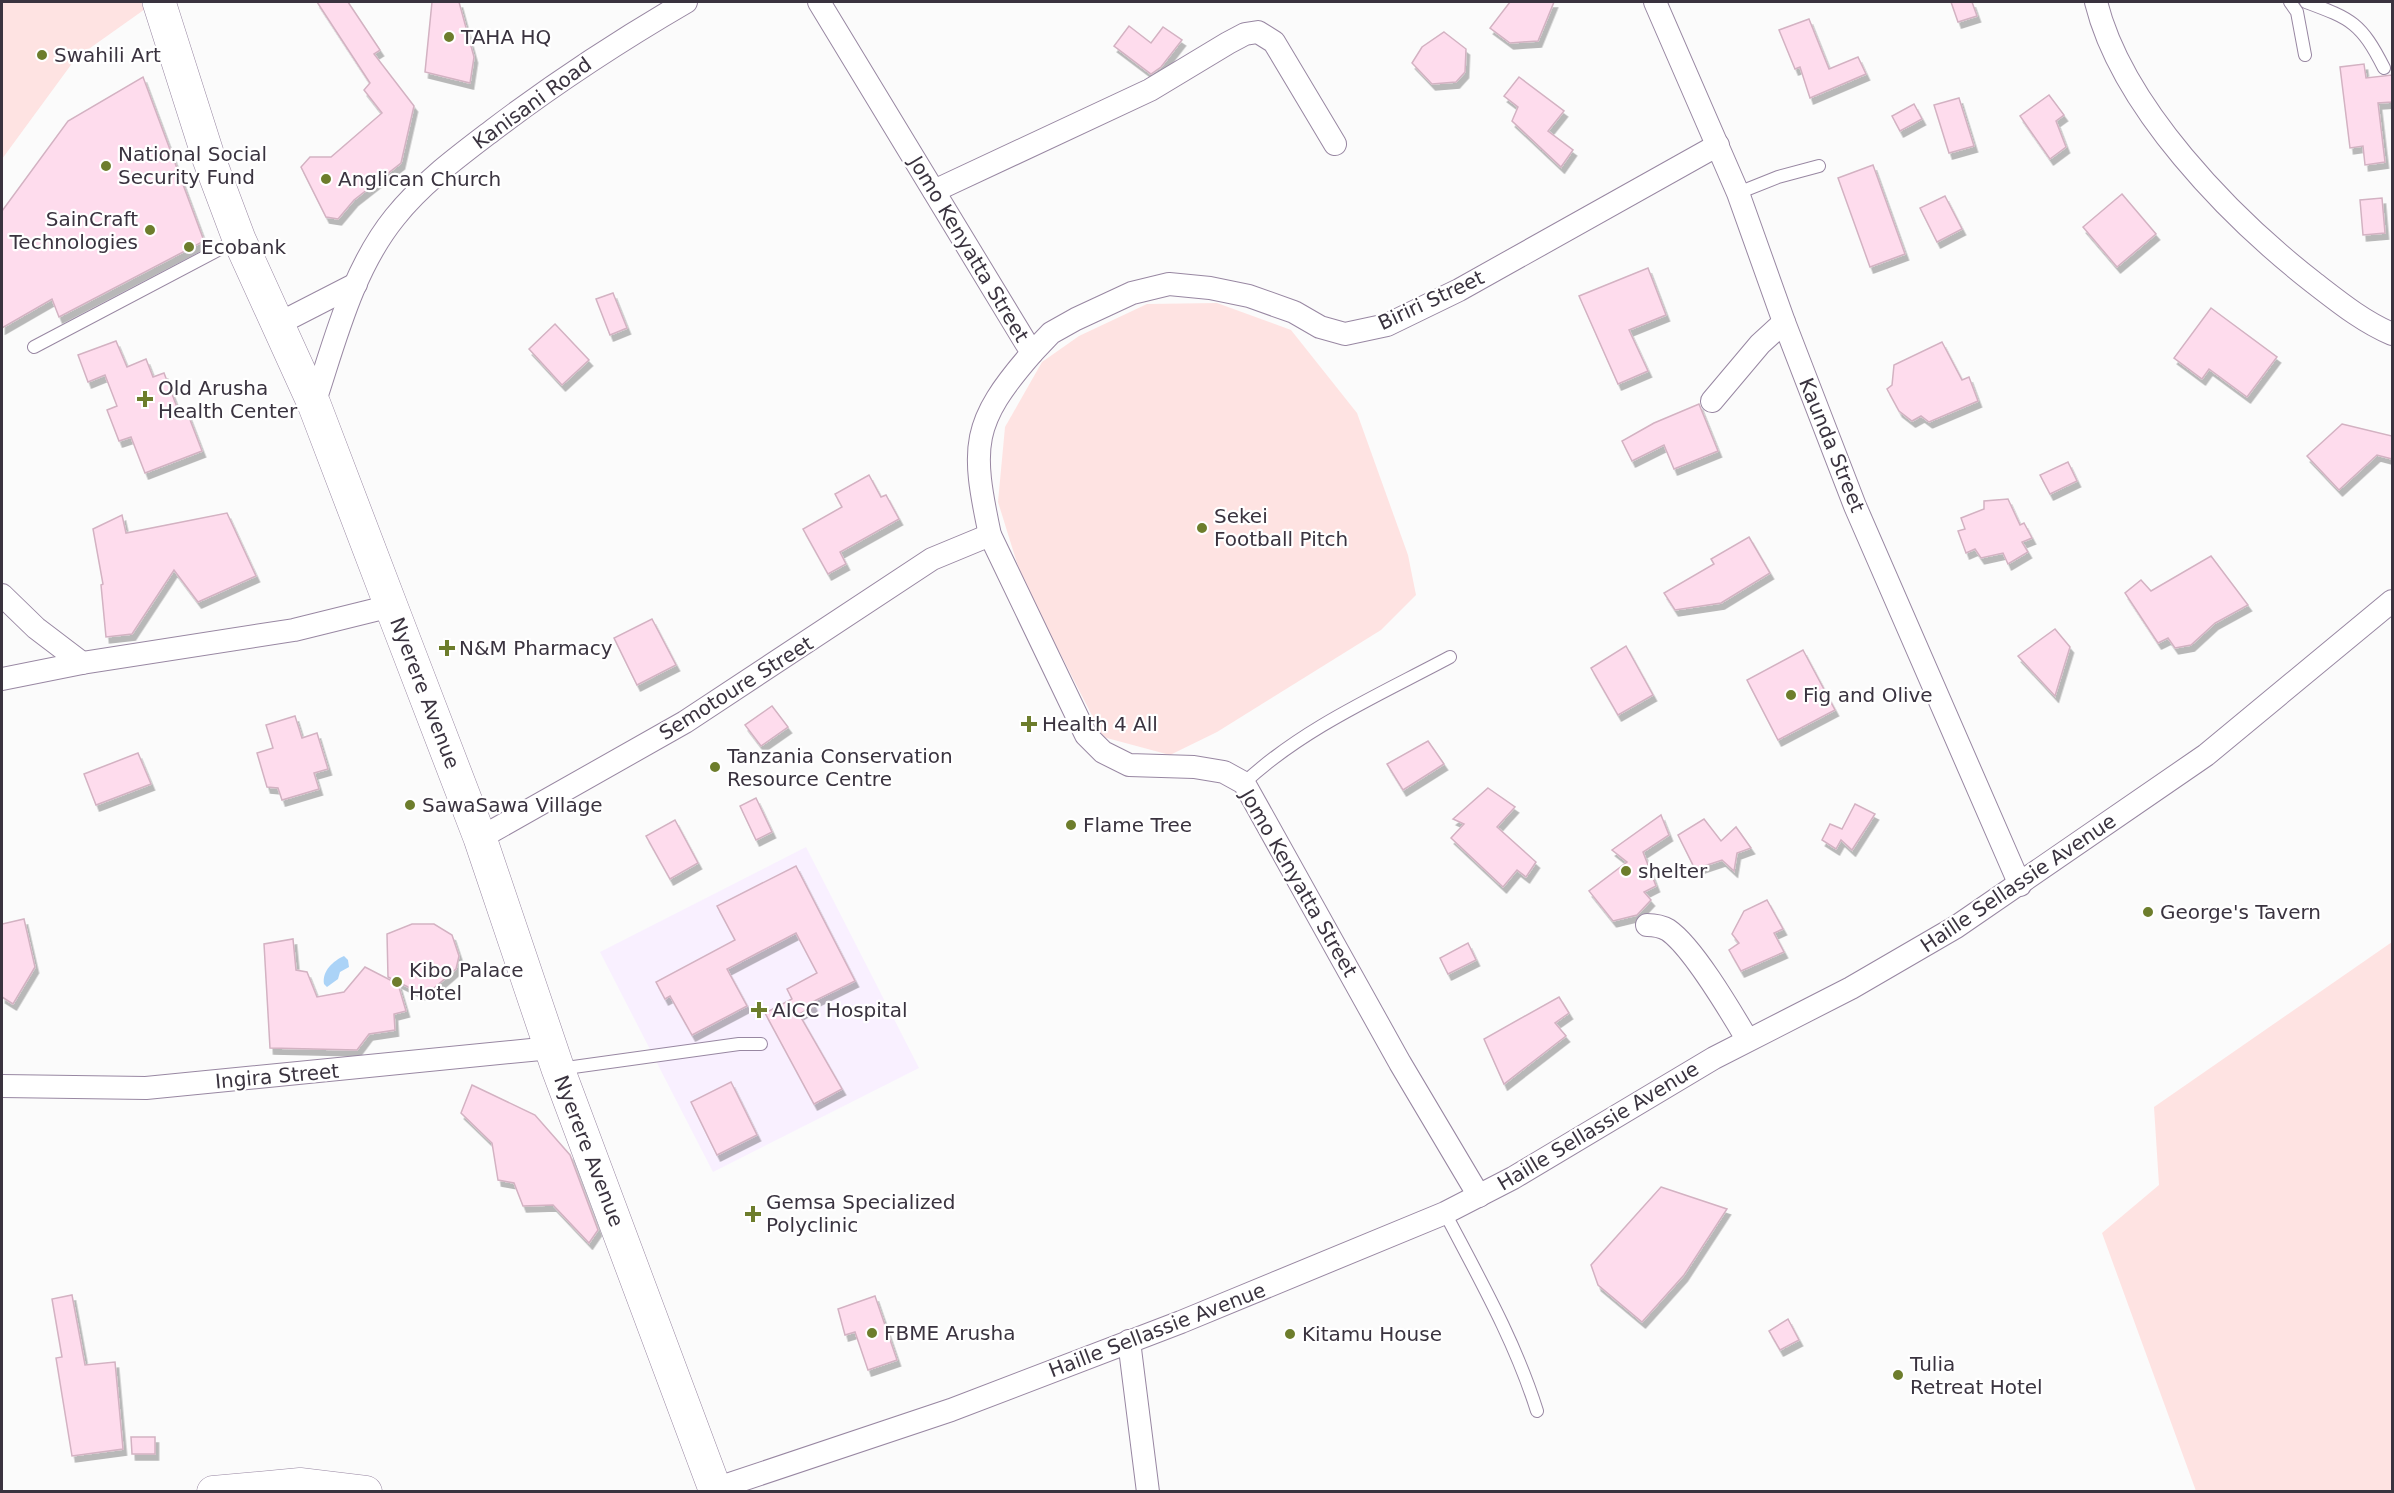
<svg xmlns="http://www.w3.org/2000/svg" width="2394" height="1493" font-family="'DejaVu Sans',sans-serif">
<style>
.built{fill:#f9f0ff}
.green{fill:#fee3e2}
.water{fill:#abd3f7}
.building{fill:#fedced;stroke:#d3b2c2;stroke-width:1.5;filter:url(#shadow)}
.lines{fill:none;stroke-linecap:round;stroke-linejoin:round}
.lane-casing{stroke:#9887a2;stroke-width:14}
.street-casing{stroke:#9887a2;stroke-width:24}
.secondary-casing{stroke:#9887a2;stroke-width:33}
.primary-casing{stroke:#9887a2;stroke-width:34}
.lane{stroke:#fff;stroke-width:12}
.street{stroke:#fff;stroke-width:22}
.secondary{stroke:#fff;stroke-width:32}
.primary{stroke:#fff;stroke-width:33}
.poi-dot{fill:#6d7d2c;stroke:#fff;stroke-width:2}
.labels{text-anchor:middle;stroke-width:4.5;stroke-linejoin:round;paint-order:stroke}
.poi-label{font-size:20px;fill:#3a333f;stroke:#fff;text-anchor:start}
.street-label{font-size:20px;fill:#3a333f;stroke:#fff}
</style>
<defs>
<filter id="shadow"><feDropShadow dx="3.5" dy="6" stdDeviation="0" flood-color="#0004"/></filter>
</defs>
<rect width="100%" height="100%" fill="#fbfbfb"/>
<path class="built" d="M 806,847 L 919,1068 L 713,1172 L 600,952 Z"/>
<g class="green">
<path d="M 2,2 L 155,2 L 76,58 L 2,159 Z"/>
<path d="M 1217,303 L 1291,330 L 1357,413 L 1408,555 L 1416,595 L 1381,630 L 1217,732 L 1170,755 L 1103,737 L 1022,579 L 998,502 L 1005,427 L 1042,362 L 1079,336 L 1147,304 Z"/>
<path d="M 2392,942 L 2392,1491 L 2196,1491 L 2102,1233 L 2159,1185 L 2154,1107 Z"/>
</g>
<path class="water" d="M 344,956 L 348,960 L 349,967 L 340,972 L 338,979 L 327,987 L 324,984 C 322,971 333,961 344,956 Z"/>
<g class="building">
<path d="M 317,2 L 348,2 L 380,50 L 374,54 L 414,106 L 401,163 L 354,200 L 338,219 L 326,217 L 301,167 L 310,157 L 331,157 L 382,113 L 364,90 L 370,83 Z"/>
<path d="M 432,2 L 459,2 L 474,57 L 470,83 L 425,72 Z"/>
<path d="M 1510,2 L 1554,2 L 1538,41 L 1510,43 L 1490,28 Z"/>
<path d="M 1951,2 L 1972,2 L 1977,16 L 1958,22 Z"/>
<path d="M 1809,19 L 1829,69 L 1858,57 L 1866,74 L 1810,98 L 1800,67 L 1795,69 L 1779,30 Z"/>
<path d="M 1129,26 L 1151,43 L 1163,27 L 1182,40 L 1161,67 L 1151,74 L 1114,46 Z"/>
<path d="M 1444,32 L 1466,49 L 1465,72 L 1456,82 L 1432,84 L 1412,63 L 1422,47 Z"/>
<path d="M 2364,64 L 2366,78 L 2392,75 L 2392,102 L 2378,103 L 2385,162 L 2365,165 L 2363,146 L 2350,148 L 2340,67 Z"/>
<path d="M 143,77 L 204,241 L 59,317 L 52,299 L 2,328 L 2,211 L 68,121 Z"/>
<path d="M 1519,77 L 1564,111 L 1548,131 L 1573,150 L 1561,167 L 1512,121 L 1518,107 L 1504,96 Z"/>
<path d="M 2049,95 L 2064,115 L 2056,121 L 2066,147 L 2050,159 L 2020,116 Z"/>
<path d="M 1959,98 L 1974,146 L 1949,153 L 1934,105 Z"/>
<path d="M 1914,104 L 1922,119 L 1900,131 L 1892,116 Z"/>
<path d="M 1873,165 L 1905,254 L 1870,267 L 1838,178 Z"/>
<path d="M 2122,194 L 2156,234 L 2117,267 L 2083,227 Z"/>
<path d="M 1945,196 L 1962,229 L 1937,242 L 1920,208 Z"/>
<path d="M 2382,198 L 2385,233 L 2363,235 L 2360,200 Z"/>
<path d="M 1648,268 L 1666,315 L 1629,330 L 1648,371 L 1618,384 L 1579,296 Z"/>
<path d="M 613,293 L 627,328 L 610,335 L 596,299 Z"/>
<path d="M 2211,308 L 2277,357 L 2247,397 L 2209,369 L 2202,379 L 2174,358 Z"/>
<path d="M 555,324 L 589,360 L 562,385 L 529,349 Z"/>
<path d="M 116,341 L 127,367 L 146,359 L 153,377 L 164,373 L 180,415 L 187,412 L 202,451 L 145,473 L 131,437 L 119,441 L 107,410 L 117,406 L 105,375 L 88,382 L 78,355 Z"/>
<path d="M 1942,342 L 1962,380 L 1969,377 L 1978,401 L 1929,422 L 1921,416 L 1912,421 L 1899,411 L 1887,389 L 1892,385 L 1894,365 Z"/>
<path d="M 1699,404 L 1718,451 L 1674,469 L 1664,445 L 1632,461 L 1622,441 L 1654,423 Z"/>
<path d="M 2342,424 L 2392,436 L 2392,459 L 2377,455 L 2339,490 L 2307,456 Z"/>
<path d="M 2068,462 L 2077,481 L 2050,494 L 2040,475 Z"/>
<path d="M 869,475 L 881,497 L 886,495 L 899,519 L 840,552 L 846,564 L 828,574 L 803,529 L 842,507 L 835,494 Z"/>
<path d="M 2008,499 L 2020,525 L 2024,523 L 2032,538 L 2022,542 L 2028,552 L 2008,564 L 2003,553 L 1981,558 L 1975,549 L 1966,553 L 1958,531 L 1965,529 L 1961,518 L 1984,509 L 1984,501 Z"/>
<path d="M 227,513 L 256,576 L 198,602 L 174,570 L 132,634 L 106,637 L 101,585 L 103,584 L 93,529 L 122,515 L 126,533 Z"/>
<path d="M 1749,537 L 1770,573 L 1721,603 L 1675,610 L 1664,593 L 1714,564 L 1711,559 Z"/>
<path d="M 2211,556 L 2248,605 L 2215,623 L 2191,645 L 2175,648 L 2168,638 L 2158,643 L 2125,593 L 2141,580 L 2151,591 Z"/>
<path d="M 652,619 L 676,665 L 637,685 L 614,638 Z"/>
<path d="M 2055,629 L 2070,647 L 2055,696 L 2018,656 Z"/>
<path d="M 1626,646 L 1653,695 L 1618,715 L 1591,668 Z"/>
<path d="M 1803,650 L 1835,710 L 1778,740 L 1747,680 Z"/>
<path d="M 772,706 L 788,727 L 761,746 L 745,725 Z"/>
<path d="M 295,716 L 302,738 L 317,733 L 328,769 L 314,773 L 319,789 L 282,800 L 278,788 L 267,787 L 257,753 L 273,748 L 266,725 Z"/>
<path d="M 1428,741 L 1444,764 L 1403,790 L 1387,764 Z"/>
<path d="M 138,753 L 151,784 L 96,805 L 84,774 Z"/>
<path d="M 1488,788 L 1515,807 L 1497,827 L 1536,862 L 1526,877 L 1517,870 L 1503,887 L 1451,838 L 1464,824 L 1453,819 Z"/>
<path d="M 756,798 L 772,832 L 756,840 L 740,806 Z"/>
<path d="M 1855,804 L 1875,814 L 1852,850 L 1841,840 L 1836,849 L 1822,840 L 1830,824 L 1842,829 Z"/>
<path d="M 1661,815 L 1669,835 L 1643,852 L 1656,886 L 1644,892 L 1651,900 L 1637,915 L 1613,921 L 1589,891 L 1627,862 L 1612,850 Z"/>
<path d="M 1704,819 L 1721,841 L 1736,827 L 1751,848 L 1737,853 L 1734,871 L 1722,860 L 1695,869 L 1678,835 Z"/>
<path d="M 675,820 L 698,863 L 670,879 L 646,836 Z"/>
<path d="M 796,866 L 855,981 L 812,1002 L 814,1006 L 799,1014 L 842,1089 L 814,1104 L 765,1013 L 792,999 L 787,989 L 817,973 L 796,933 L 727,969 L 747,1006 L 692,1035 L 670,996 L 665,999 L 656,982 L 735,940 L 717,906 Z"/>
<path d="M 1767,900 L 1783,929 L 1774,933 L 1784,952 L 1741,971 L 1729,950 L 1739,943 L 1732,934 L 1744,911 Z"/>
<path d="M 24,919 L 35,967 L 13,1004 L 2,997 L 2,924 Z"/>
<path d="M 412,924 L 434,924 L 452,935 L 459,956 L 456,969 L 434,988 L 422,994 L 388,977 L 387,934 Z"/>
<path d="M 293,939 L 296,970 L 307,972 L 317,997 L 344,992 L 365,967 L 398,984 L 406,1011 L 394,1014 L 395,1030 L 369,1034 L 357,1050 L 270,1048 L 264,944 Z"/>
<path d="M 1468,943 L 1476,960 L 1448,974 L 1440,958 Z"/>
<path d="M 1559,997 L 1569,1013 L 1555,1023 L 1566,1036 L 1504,1084 L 1484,1039 Z"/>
<path d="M 731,1082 L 757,1135 L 717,1155 L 691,1102 Z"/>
<path d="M 472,1085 L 535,1115 L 570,1155 L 598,1230 L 589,1243 L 553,1205 L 523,1206 L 514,1183 L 498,1180 L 492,1143 L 461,1113 Z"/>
<path d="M 1661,1187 L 1727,1209 L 1684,1275 L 1642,1322 L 1598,1285 L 1591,1265 Z"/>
<path d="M 72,1295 L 85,1365 L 115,1362 L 123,1449 L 72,1456 L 56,1358 L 62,1357 L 52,1299 Z"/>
<path d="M 875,1296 L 897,1360 L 868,1370 L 855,1332 L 845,1335 L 838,1309 Z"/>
<path d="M 1788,1319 L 1799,1340 L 1780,1350 L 1769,1331 Z"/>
<path d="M 131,1437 L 155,1437 L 155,1454 L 132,1454 Z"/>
</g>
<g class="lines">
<g class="lane-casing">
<g id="lane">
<path d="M 2290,2 L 2297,12 L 2305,55"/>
<path d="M 2306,2 C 2352,19 2361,23 2384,68"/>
<path d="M 1738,193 L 1778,177 L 1819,166"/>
<path d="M 34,347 L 237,240"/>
<path d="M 1244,783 C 1303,728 1379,695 1450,657"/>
<path d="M 559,1069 L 739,1044 L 761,1044"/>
<path d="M 1445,1213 C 1479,1278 1515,1341 1537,1411"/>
</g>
</g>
<g class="street-casing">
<g id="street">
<path d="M 819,2 L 1032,353 C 971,423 971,446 990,535 L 1086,735 L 1103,752 L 1129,765 L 1194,767 L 1224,772 L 1244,783 L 1400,1063 L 1479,1196"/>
<path d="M 1655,2 L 1738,193 L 1784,322 L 1855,506 L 2020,885"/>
<path d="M 2096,2 C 2122,107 2230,217 2313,282 C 2339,302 2362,321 2392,334"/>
<path d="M 934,191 L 1150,90 L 1228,43 L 1245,34 L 1258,32 L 1274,42 L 1335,144"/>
<path d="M 278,324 L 356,284"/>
<path d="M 1032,353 L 1051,333 L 1076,319 L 1132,293 L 1169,284 L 1210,288 L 1249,296 L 1294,312 L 1320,327 L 1345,334 L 1387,325 L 1459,290 L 1718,145"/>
<path d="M 1712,401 L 1760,344 L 1784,322"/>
<path d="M 314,404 C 335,341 352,270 395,217 C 422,183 459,156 493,130 C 555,83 619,41 686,2"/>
<path d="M 2,595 L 36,628 L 82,663"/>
<path d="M 2,679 L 82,663 L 294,630 L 391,606"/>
<path d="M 480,838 L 685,722 L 932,559 L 990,535"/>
<path d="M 1647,925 C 1655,925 1661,926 1668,930 C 1693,947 1731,1012 1747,1039"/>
<path d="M 2,1086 L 146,1088 L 551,1048"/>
<path d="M 1129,1341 L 1148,1492"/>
<path d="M 715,1489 L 951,1410 L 1181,1322 L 1445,1213 L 1513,1178 L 1714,1058 L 1851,988 L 1956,927 L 2206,755 L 2392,601"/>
</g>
</g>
<g class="secondary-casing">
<path id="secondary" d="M 213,1492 L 300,1484 L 366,1492"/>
</g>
<g class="primary-casing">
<path id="primary" d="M 159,2 L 209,159 L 239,239 L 314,404 L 391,606 L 480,838 L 558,1069 L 716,1492"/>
</g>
<use href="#lane" class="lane"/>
<use href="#street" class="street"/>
<use href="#secondary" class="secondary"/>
<use href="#primary" class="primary"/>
</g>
<g class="poi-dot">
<circle cx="449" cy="37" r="6"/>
<circle cx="42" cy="55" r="6"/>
<circle cx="106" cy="166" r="6"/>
<circle cx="326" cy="179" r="6"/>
<circle cx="150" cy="230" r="6"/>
<circle cx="189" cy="247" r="6"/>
<path d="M142 390h6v6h6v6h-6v6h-6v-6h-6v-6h6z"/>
<circle cx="1202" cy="528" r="6"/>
<path d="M444 639h6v6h6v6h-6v6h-6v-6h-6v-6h6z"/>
<circle cx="1791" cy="695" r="6"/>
<path d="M1026 715h6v6h6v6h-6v6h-6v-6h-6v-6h6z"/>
<circle cx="715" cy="767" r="6"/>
<circle cx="410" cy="805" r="6"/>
<circle cx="1071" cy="825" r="6"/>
<circle cx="1626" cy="871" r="6"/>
<circle cx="2148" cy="912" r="6"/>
<circle cx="397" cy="982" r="6"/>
<path d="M756 1001h6v6h6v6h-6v6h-6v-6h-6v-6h6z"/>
<path d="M750 1205h6v6h6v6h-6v6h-6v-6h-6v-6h6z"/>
<circle cx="872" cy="1333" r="6"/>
<circle cx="1290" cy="1334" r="6"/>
<circle cx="1898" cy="1375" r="6"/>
</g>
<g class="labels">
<g class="poi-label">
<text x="461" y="44">TAHA HQ</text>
<text x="54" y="62">Swahili Art</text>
<text x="118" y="161">National Social<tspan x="118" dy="23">Security Fund</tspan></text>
<text x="338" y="186">Anglican Church</text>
<text x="138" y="226" text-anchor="end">SainCraft<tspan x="138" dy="23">Technologies</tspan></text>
<text x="201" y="254">Ecobank</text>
<text x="158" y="395">Old Arusha<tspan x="158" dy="23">Health Center</tspan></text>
<text x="1214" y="523">Sekei<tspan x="1214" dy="23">Football Pitch</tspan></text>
<text x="459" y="655">N&amp;M Pharmacy</text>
<text x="1803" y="702">Fig and Olive</text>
<text x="1042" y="731">Health 4 All</text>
<text x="727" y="763">Tanzania Conservation<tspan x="727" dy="23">Resource Centre</tspan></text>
<text x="422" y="812">SawaSawa Village</text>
<text x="1083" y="832">Flame Tree</text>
<text x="1638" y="878">shelter</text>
<text x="2160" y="919">George's Tavern</text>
<text x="409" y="977">Kibo Palace<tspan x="409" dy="23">Hotel</tspan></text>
<text x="772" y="1017">AICC Hospital</text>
<text x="766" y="1209">Gemsa Specialized<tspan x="766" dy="23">Polyclinic</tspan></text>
<text x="884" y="1340">FBME Arusha</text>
<text x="1302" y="1341">Kitamu House</text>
<text x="1910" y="1371">Tulia<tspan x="1910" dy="23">Retreat Hotel</tspan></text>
</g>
<g class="street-label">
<text transform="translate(532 103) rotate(-36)" y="7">Kanisani Road</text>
<text transform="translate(969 249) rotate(59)" y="7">Jomo Kenyatta Street</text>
<text transform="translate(1431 300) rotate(-25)" y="7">Biriri Street</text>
<text transform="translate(1832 445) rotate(68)" y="7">Kaunda Street</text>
<text transform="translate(736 688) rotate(-32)" y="7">Semotoure Street</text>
<text transform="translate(425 693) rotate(69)" y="7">Nyerere Avenue</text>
<text transform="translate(1299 883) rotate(60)" y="7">Jomo Kenyatta Street</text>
<text transform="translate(2018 883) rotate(-34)" y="7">Haille Sellassie Avenue</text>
<text transform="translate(277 1076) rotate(-5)" y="7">Ingira Street</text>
<text transform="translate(1598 1126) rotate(-31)" y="7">Haille Sellassie Avenue</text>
<text transform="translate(589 1151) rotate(69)" y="7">Nyerere Avenue</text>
<text transform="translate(1157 1330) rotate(-21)" y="7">Haille Sellassie Avenue</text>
</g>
</g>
<rect width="2394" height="1493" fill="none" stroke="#3a333f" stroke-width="6"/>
</svg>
